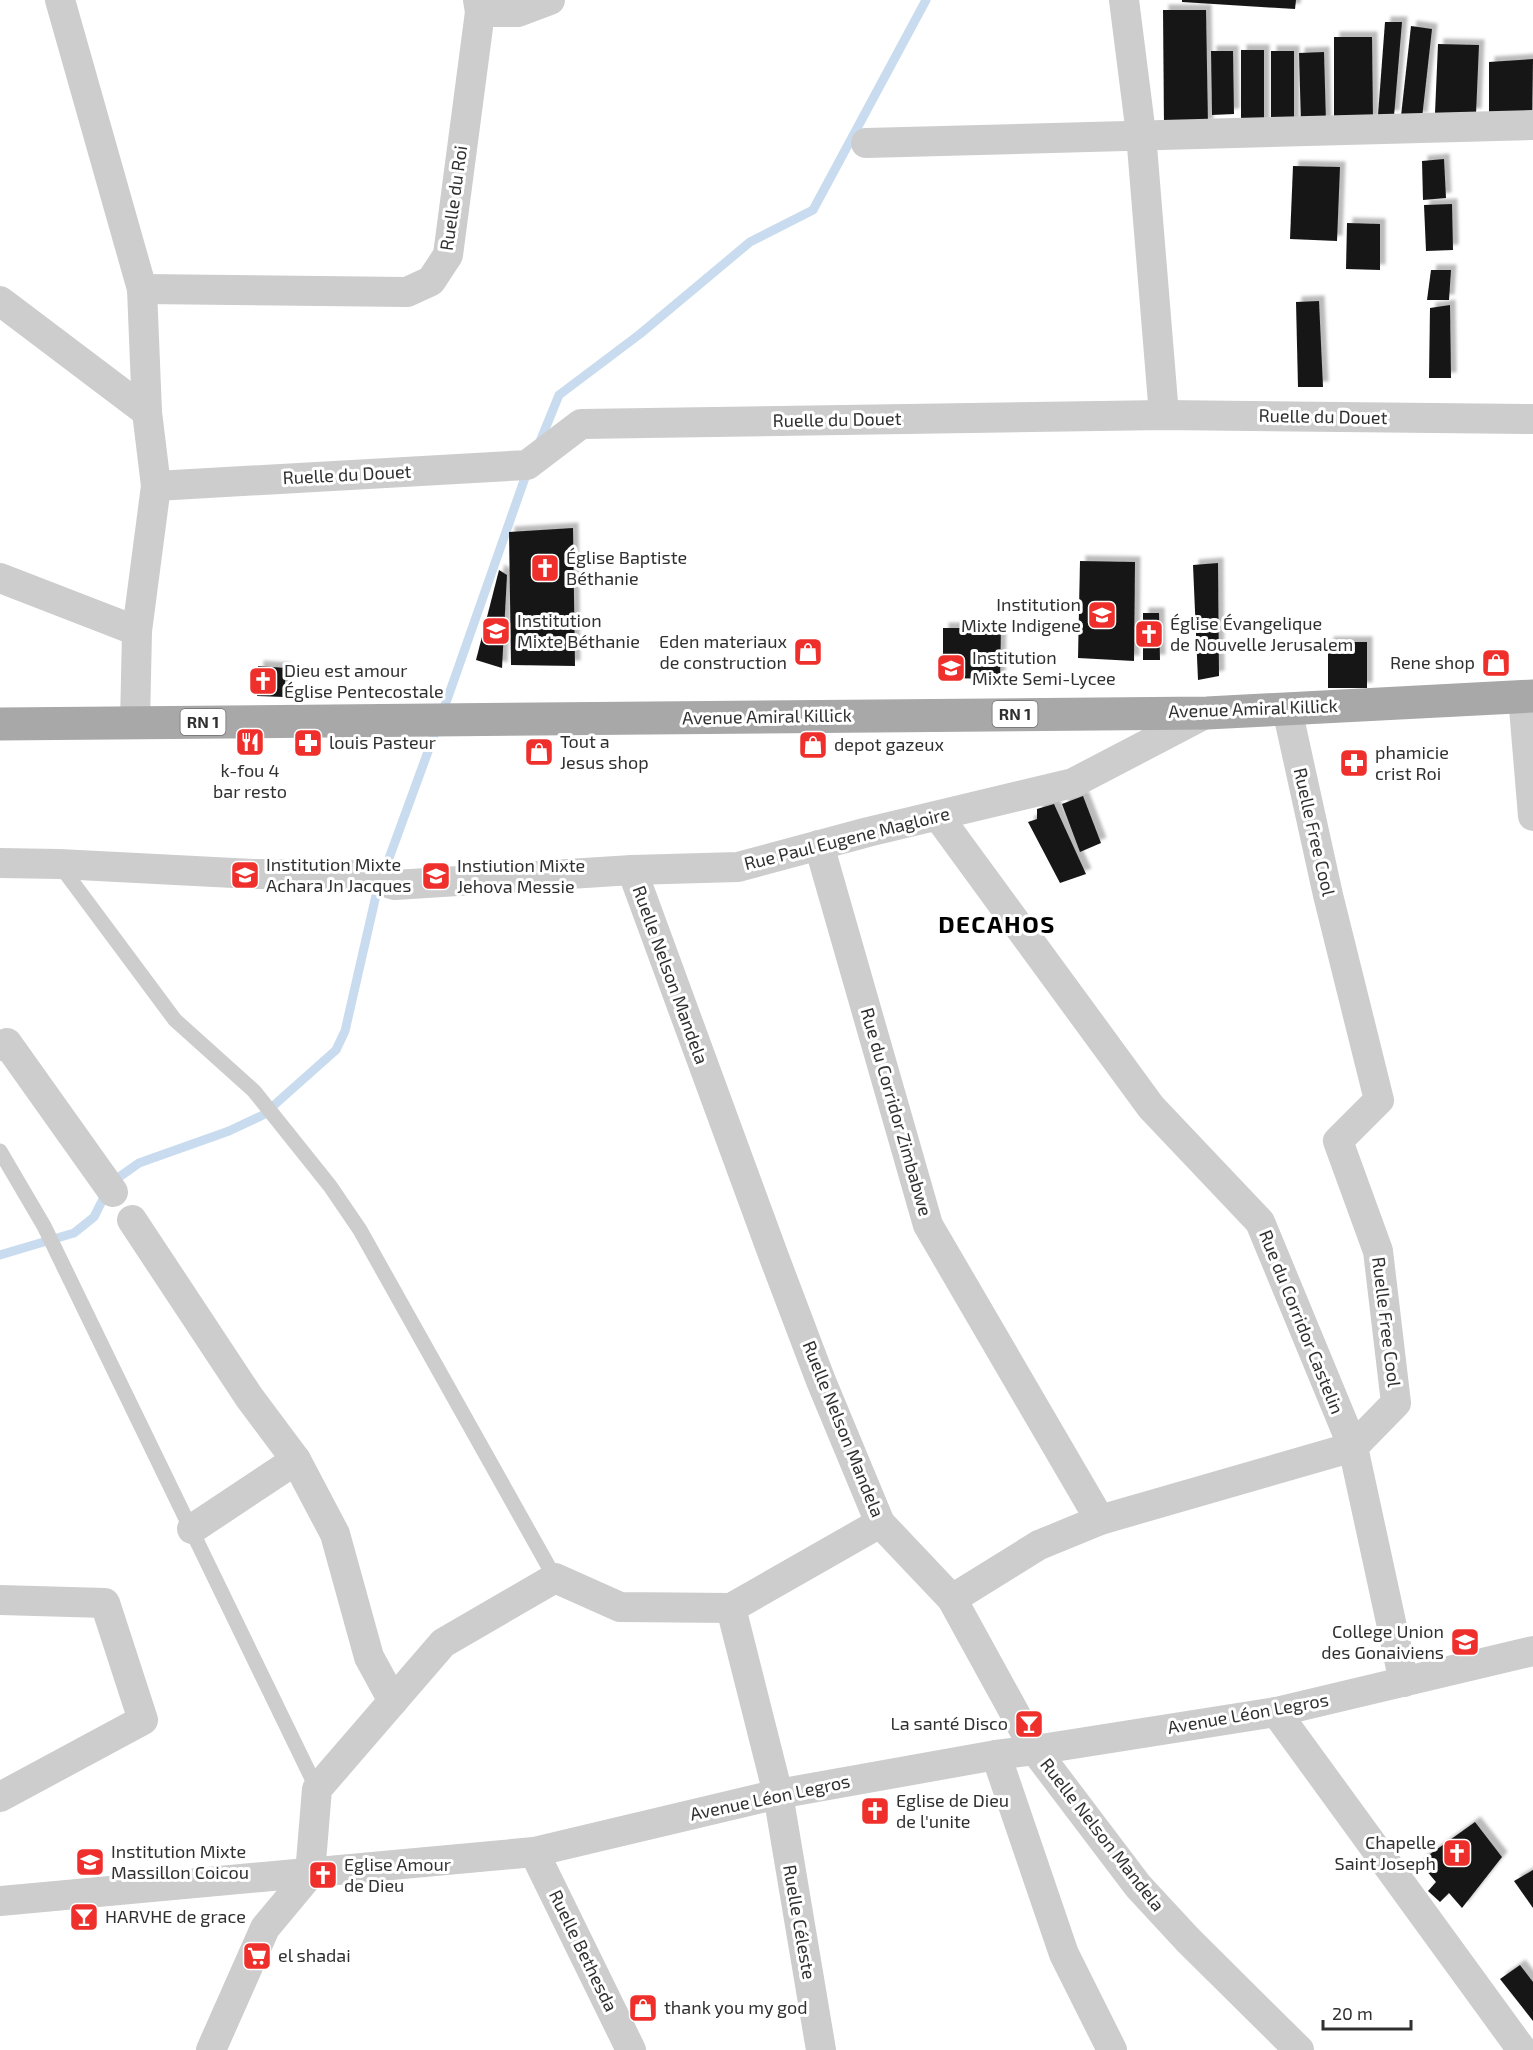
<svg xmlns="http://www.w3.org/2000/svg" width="1533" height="2050" font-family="'Exo 2',sans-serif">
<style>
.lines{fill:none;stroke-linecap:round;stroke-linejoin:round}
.stream{stroke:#c9dcef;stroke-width:9}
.building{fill:#171717;filter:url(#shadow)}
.service{stroke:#cdcdcd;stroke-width:15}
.minor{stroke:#cdcdcd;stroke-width:30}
.primary{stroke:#a8a8a8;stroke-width:33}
.labels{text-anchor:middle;stroke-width:6;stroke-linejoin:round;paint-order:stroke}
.shield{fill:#fff;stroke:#6e6e6e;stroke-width:1.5}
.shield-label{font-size:16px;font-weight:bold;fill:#303030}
.street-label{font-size:18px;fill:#303030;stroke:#fff}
.poi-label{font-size:18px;fill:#303030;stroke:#fff;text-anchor:start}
.district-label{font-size:24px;font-weight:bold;letter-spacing:1.5px;fill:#000;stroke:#fff}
</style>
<defs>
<filter id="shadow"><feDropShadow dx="5.5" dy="-5.5" stdDeviation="1.5" flood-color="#0004"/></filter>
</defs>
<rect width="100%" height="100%" fill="#fff"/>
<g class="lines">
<g class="stream">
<path d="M 539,444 L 559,395 L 640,334 L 750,242 L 813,210 L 926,0"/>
<path d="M 442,714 L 527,472"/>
<path d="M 112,1182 L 139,1163 L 229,1131 L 263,1115 L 336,1050 L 345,1031 L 377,891 L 437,727"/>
<path d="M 0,1255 L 74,1233 L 94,1217 L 106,1193"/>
</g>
</g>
<g class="building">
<path d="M 1182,0 L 1296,0 L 1295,9 L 1182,2 Z"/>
<path d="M 1163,10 L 1206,10 L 1208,125 L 1164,126 Z"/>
<path d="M 1385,22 L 1402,22 L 1394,116 L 1378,115 Z"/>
<path d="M 1411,26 L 1432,29 L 1422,118 L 1401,116 Z"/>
<path d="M 1334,37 L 1372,37 L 1373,121 L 1334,122 Z"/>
<path d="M 1438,44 L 1479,45 L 1476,114 L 1435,113 Z"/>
<rect x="1241" y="50" width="23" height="75"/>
<path d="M 1211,51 L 1233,51 L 1234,114 L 1212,115 Z"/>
<rect x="1271" y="51" width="23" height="74"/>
<path d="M 1324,52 L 1326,123 L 1301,124 L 1299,53 Z"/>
<path d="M 1533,59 L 1532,118 L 1489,119 L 1489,62 Z"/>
<path d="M 1444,159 L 1446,198 L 1423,200 L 1422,161 Z"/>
<path d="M 1293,166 L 1340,167 L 1337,241 L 1290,239 Z"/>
<path d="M 1452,204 L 1453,250 L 1426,251 L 1424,205 Z"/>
<path d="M 1347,223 L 1380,224 L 1380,270 L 1346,269 Z"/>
<path d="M 1431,270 L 1451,270 L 1449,300 L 1427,300 Z"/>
<path d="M 1319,301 L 1323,387 L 1298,387 L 1296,302 Z"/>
<path d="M 1450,305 L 1451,378 L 1429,378 L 1430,308 Z"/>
<path d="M 573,528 L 575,666 L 511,665 L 509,532 Z"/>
<path d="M 1080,561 L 1135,562 L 1134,661 L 1078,658 Z"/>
<path d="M 1218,563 L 1219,676 L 1198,680 L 1193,565 Z"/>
<path d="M 499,570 L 507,575 L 502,668 L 476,660 Z"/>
<path d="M 1143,613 L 1159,613 L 1160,660 L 1143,660 Z"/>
<path d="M 943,628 L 1001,628 L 1000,679 L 943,678 Z"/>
<rect x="1328" y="642" width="39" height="46"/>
<path d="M 258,666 L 286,668 L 284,697 L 257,696 Z"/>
<path d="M 1083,796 L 1101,843 L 1080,852 L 1062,804 Z"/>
<path d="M 1054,804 L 1086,874 L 1060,883 L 1028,822 L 1037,819 L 1037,809 Z"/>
<path d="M 1475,1822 L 1502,1857 L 1462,1908 L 1449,1893 L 1440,1902 L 1428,1891 L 1436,1882 L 1419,1862 Z"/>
<path d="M 1533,1870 L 1533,1908 L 1514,1881 Z"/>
<path d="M 1520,1965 L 1533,1982 L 1533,2021 L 1500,1979 Z"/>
</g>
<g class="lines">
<g class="service">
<path d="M 59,864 L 175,1020 L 254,1091 L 330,1186 L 360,1230 L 555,1578"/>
<path d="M 0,1151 L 44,1226 L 317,1789"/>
</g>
<g class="minor">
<path d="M 60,0 L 142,289 L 147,412 L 156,486 L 137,631 L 135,723"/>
<path d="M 1124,0 L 1141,134 L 1164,415"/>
<path d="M 480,12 L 518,12 L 550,0"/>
<path d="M 866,143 L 1533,125"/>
<path d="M 142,289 L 407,292 L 431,281 L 448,255 L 480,12 L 478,0"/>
<path d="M 0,301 L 147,412"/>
<path d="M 156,486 L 527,465 L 581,424 L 1164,415 L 1533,419"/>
<path d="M 0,578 L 137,631"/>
<path d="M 1523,696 L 1533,816"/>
<path d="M 938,816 L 1151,1107 L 1260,1222 L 1353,1447 L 1404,1682"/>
<path d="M 819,845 L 928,1225 L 1100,1520"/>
<path d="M 0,863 L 59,864 L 253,874 L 360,875 L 395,885 L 632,870 L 738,867 L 868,832 L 1073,783 L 1207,713"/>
<path d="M 632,870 L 774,1257 L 821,1381 L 880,1523 L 952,1599 L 1035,1750 L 1138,1886 L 1188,1940 L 1299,2050"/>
<path d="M 0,1046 L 7,1043 L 113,1192"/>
<path d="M 132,1220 L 249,1397 L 296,1460 L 335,1534 L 369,1657 L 393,1701"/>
<path d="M 192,1529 L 296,1460"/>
<path d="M 952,1599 L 1039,1545 L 1100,1520 L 1353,1447 L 1396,1403 L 1378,1251 L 1338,1141 L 1379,1100 L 1328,895 L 1287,709"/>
<path d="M 0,1600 L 105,1603 L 143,1720 L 0,1797"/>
<path d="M 731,1608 L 778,1794 L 821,2050"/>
<path d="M 1276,1712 L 1522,2050"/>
<path d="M 996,1755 L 1064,1954 L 1112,2050"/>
<path d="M 534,1852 L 631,2050"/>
<path d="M 0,1901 L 534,1852 L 778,1794 L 996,1755 L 1035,1750 L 1276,1712 L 1533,1651"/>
<path d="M 211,2050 L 265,1928 L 310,1874 L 317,1789 L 443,1643 L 555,1578 L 620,1607 L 731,1608 L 880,1523"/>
</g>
<path class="primary" d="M 0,724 L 1207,713 L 1533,696"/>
</g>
<defs>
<g id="church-square" transform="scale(1.5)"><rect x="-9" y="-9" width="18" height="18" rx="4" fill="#ef2f2b" stroke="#fff"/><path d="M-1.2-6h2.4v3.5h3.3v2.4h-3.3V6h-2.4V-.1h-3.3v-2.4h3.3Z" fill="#fff"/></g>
<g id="school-square" transform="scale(1.5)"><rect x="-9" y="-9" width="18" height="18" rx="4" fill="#ef2f2b" stroke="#fff"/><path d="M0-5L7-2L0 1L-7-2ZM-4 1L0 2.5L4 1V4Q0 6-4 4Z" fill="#fff"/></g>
<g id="shop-square" transform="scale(1.5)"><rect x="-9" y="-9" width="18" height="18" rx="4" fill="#ef2f2b" stroke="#fff"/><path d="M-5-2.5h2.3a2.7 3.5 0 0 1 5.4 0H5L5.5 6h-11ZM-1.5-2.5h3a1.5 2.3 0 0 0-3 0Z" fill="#fff"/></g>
<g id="restaurant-square" transform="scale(1.5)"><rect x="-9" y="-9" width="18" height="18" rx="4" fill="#ef2f2b" stroke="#fff"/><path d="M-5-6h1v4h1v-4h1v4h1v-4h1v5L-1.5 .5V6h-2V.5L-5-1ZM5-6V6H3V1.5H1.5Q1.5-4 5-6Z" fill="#fff"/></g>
<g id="pharmacy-square" transform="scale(1.5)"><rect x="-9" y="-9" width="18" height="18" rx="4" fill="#ef2f2b" stroke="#fff"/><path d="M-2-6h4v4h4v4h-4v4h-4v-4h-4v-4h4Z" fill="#fff"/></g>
<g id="bar-square" transform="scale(1.5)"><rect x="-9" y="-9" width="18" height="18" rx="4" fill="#ef2f2b" stroke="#fff"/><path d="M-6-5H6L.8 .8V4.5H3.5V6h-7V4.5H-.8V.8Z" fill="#fff"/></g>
<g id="supermarket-square" transform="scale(1.5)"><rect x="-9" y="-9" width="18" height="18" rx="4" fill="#ef2f2b" stroke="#fff"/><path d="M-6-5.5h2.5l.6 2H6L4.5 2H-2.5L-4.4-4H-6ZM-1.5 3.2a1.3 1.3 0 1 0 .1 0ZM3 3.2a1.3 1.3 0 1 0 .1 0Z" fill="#fff"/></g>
</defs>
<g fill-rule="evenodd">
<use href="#church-square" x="545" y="568"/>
<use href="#school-square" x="1102" y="615"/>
<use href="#school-square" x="496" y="631"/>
<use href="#church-square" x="1149" y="634"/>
<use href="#shop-square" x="808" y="652"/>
<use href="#shop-square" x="1496" y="663"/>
<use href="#school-square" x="951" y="668"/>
<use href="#church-square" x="263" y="681"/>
<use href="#restaurant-square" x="250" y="742"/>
<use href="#pharmacy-square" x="308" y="743"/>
<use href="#shop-square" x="813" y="745"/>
<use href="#shop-square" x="539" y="752"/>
<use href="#pharmacy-square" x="1354" y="763"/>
<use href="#school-square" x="245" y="875"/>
<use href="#school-square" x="436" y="876"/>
<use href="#school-square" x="1465" y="1642"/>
<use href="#bar-square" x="1029" y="1724"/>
<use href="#church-square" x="875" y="1811"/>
<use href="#church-square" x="1457" y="1853"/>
<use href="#school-square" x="90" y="1862"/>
<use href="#church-square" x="323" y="1875"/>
<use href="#bar-square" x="84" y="1917"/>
<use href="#supermarket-square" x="257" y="1956"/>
<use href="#shop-square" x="643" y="2008"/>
</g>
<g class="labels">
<g class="shield">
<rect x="992.5" y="701" width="45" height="26" rx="4.5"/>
<rect x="180.5" y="709" width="45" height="26" rx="4.5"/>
</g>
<g class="shield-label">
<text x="1015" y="720">RN 1</text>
<text x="203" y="728">RN 1</text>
</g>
<g class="street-label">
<text transform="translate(454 198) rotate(-82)" y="6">Ruelle du Roi</text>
<text transform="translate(1323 417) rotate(1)" y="6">Ruelle du Douet</text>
<text transform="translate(837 420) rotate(-1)" y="6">Ruelle du Douet</text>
<text transform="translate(347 475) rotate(-3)" y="6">Ruelle du Douet</text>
<text transform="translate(1253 709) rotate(-2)" y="6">Avenue Amiral Killick</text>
<text transform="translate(767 717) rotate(-1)" y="6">Avenue Amiral Killick</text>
<text transform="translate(1314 832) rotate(77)" y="6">Ruelle Free Cool</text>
<text transform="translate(847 839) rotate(-14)" y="6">Rue Paul Eugene Magloire</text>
<text transform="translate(670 975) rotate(70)" y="6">Ruelle Nelson Mandela</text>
<text transform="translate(896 1112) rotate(74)" y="6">Rue du Corridor Zimbabwe</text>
<text transform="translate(1301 1322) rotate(68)" y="6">Rue du Corridor Castelin</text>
<text transform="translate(1386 1322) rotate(83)" y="6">Ruelle Free Cool</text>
<text transform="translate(843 1429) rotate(68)" y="6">Ruelle Nelson Mandela</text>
<text transform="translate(1248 1714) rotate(-10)" y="6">Avenue Léon Legros</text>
<text transform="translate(770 1798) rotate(-12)" y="6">Avenue Léon Legros</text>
<text transform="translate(1102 1835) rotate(52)" y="6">Ruelle Nelson Mandela</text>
<text transform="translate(799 1922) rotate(80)" y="6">Ruelle Céleste</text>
<text transform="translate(583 1951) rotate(64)" y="6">Ruelle Bethesda</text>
</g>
<g class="poi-label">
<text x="566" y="564">Église Baptiste<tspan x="566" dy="21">Béthanie</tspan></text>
<text x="1081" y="611" text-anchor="end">Institution<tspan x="1081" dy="21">Mixte Indigene</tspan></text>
<text x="517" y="627">Institution<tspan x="517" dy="21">Mixte Béthanie</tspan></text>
<text x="1170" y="630">Église Évangelique<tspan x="1170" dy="21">de Nouvelle Jerusalem</tspan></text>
<text x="787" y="648" text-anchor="end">Eden materiaux<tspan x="787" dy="21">de construction</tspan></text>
<text x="972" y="664">Institution<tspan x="972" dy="21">Mixte Semi-Lycee</tspan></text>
<text x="1475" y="669" text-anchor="end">Rene shop</text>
<text x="284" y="677">Dieu est amour<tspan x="284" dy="21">Église Pentecostale</tspan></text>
<text x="560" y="748">Tout a<tspan x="560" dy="21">Jesus shop</tspan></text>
<text x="329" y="749">louis Pasteur</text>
<text x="834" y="751">depot gazeux</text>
<text x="1375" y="759">phamicie<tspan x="1375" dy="21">crist Roi</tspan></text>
<text x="250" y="777" text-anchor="middle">k-fou 4<tspan x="250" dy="21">bar resto</tspan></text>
<text x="266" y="871">Institution Mixte<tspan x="266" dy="21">Achara Jn Jacques</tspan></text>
<text x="457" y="872">Instiution Mixte<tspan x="457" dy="21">Jehova Messie</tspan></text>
<text x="1444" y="1638" text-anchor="end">College Union<tspan x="1444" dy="21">des Gonaiviens</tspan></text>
<text x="1008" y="1730" text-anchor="end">La santé Disco</text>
<text x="896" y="1807">Eglise de Dieu<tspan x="896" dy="21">de l'unite</tspan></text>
<text x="1436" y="1849" text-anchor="end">Chapelle<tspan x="1436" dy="21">Saint Joseph</tspan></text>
<text x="111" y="1858">Institution Mixte<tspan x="111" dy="21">Massillon Coicou</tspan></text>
<text x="344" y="1871">Eglise Amour<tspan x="344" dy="21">de Dieu</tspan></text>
<text x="105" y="1923">HARVHE de grace</text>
<text x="278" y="1962">el shadai</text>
<text x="664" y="2014">thank you my god</text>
</g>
<g class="district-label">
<text x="997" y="933">DECAHOS</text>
</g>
</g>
<path d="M1323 2020v9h88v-9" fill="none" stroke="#303030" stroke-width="3"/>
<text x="1332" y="2020" font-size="18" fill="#303030" stroke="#ffffff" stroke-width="4.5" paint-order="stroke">20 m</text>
</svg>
